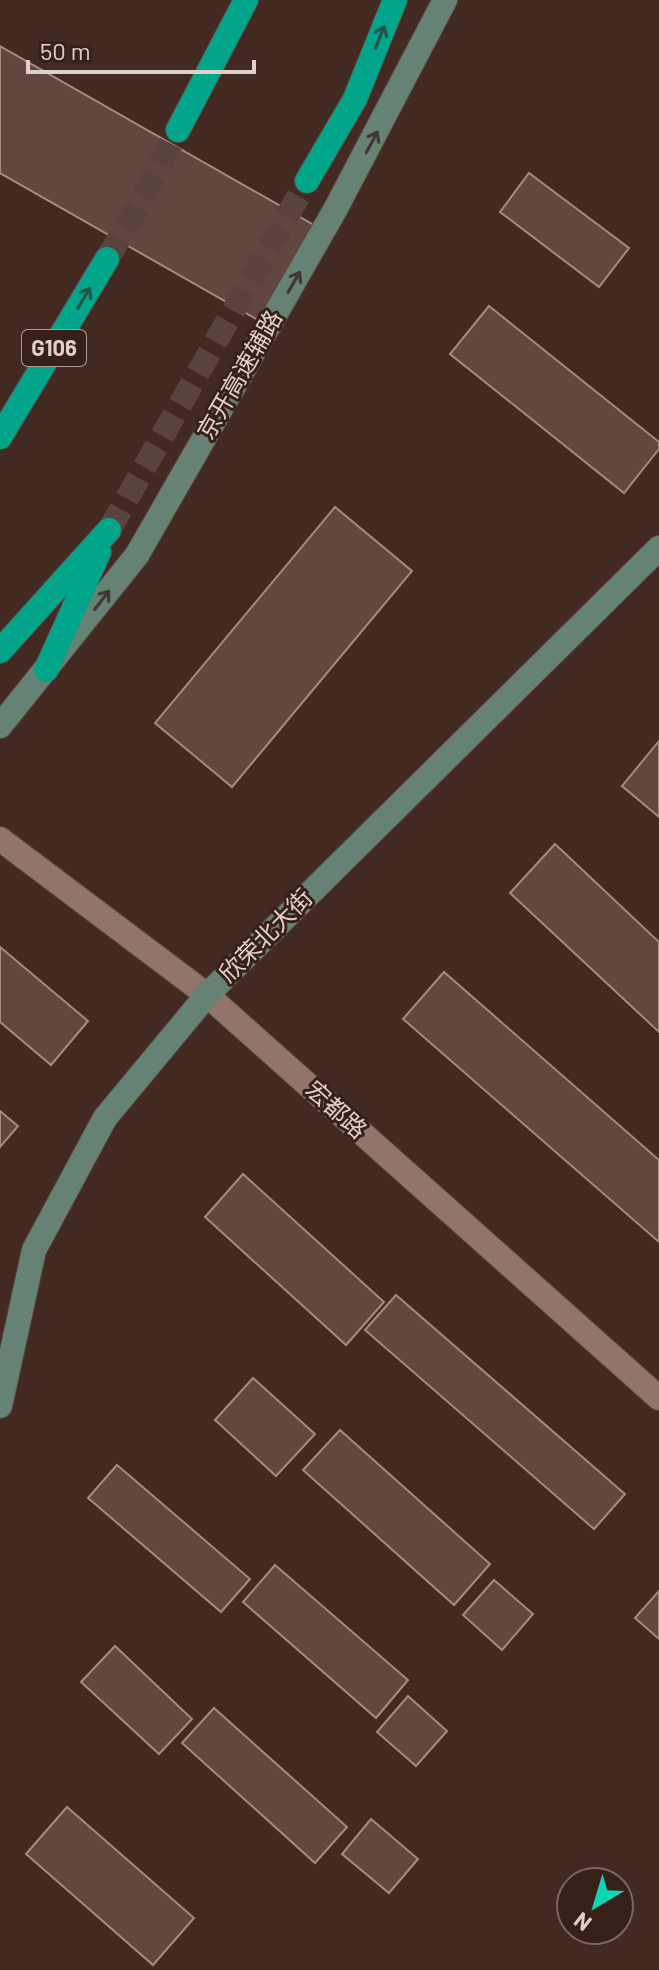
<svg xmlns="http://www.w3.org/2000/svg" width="659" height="1970" font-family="Barlow,'Noto Sans SC',sans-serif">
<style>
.building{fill:#614740;stroke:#a68981;stroke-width:2}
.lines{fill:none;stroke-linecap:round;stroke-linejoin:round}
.highway-tunnel{stroke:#5a433c;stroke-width:24;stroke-dasharray:24 12;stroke-linecap:butt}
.street-casing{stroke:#5c4742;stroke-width:26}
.secondary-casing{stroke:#5c4742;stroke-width:26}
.highway-casing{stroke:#5c4742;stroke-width:26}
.street{stroke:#91746c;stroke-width:24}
.secondary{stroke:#668275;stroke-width:24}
.highway{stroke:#02a48a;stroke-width:24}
.oneway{stroke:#225547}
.oneway2{stroke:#433831}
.labels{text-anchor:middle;stroke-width:6;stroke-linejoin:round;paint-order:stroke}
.shield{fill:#37201a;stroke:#ad9b97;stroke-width:2}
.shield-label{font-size:22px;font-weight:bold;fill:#e0d0cc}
.street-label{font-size:24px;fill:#e0d0cc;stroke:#37201a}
</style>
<rect width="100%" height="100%" fill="#422a23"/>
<g class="building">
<path d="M 0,46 L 333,236 L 279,332 L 0,173 Z"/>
<path d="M 529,173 L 629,248 L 599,287 L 500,212 Z"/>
<path d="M 489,306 L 659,442 L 659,449 L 624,493 L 450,354 Z"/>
<path d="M 335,507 L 412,571 L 232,787 L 155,723 Z"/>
<path d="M 659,741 L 659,817 L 622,786 Z"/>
<path d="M 555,844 L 659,942 L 659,1032 L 510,893 Z"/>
<path d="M 0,947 L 88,1021 L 51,1065 L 0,1022 Z"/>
<path d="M 444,972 L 659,1160 L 659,1242 L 403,1019 Z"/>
<path d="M 0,1111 L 18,1126 L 0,1147 Z"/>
<path d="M 243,1174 L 384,1302 L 346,1345 L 205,1217 Z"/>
<path d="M 396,1295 L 625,1494 L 594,1529 L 365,1330 Z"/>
<path d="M 253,1378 L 315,1434 L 276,1476 L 215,1420 Z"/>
<path d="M 340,1430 L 490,1564 L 454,1605 L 303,1470 Z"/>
<path d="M 117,1465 L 250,1579 L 221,1612 L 88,1498 Z"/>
<path d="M 275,1565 L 408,1680 L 376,1718 L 243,1602 Z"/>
<path d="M 494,1580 L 533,1614 L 502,1650 L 463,1615 Z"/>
<path d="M 659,1591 L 659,1639 L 635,1618 Z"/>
<path d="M 115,1646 L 192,1719 L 159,1754 L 81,1682 Z"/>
<path d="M 408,1696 L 447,1731 L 416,1766 L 377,1732 Z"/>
<path d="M 214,1708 L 347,1827 L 315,1863 L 182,1743 Z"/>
<path d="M 67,1807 L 194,1918 L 153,1965 L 26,1854 Z"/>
<path d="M 371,1819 L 418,1859 L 389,1893 L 342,1854 Z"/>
</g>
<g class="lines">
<g class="highway-tunnel">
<path d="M 107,259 L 138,207 L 178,130"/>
<path d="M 109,530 L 307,181"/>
</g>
<g class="street-casing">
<path id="street" d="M 0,839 L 207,995 L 659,1398"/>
</g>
<g class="secondary-casing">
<g id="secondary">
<path d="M 0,726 L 137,555 L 335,210 L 445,0"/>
<path d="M 0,1406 L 34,1250 L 105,1118 L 207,995 L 659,548"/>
</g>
</g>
<g class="highway-casing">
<g id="highway">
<path d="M 178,130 L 246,0"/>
<path d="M 307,181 L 355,99 L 395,0"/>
<path d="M 0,437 L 107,259"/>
<path d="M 0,651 L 109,530"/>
<path d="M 46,670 L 99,552"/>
</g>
</g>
<use href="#street" class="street"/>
<use href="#secondary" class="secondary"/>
<use href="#highway" class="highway"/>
</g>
<defs><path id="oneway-shaft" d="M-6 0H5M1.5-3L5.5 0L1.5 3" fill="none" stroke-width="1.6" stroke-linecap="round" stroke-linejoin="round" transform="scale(2)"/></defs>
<g class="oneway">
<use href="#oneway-shaft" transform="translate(380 37) rotate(-68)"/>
<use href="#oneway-shaft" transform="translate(84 298) rotate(-59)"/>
</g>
<g class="oneway2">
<use href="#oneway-shaft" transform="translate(372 142) rotate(-62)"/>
<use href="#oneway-shaft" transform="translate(294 282) rotate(-60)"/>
<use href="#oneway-shaft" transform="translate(102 600) rotate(-52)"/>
</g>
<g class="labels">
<rect class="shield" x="22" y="330" width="64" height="36" rx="6"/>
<g class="shield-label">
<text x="54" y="356">G106</text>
</g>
<g class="street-label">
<text transform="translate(240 375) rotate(-60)" y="8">京开高速辅路</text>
<text transform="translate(266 936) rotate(-45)" y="8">欣荣北大街</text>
<text transform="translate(336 1110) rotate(42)" y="8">宏都路</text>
</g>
</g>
<g transform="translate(595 1906) rotate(218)"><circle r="38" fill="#37201a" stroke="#7b6661" stroke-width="2"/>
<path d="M0-6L14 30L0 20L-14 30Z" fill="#0ed5b4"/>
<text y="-12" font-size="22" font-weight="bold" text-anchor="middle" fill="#e0d0cc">N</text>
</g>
<path d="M28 60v12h226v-12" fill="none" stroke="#e0d0cc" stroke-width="4"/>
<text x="40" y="60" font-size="24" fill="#e0d0cc" stroke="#37201a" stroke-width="6" paint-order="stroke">50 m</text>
</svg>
